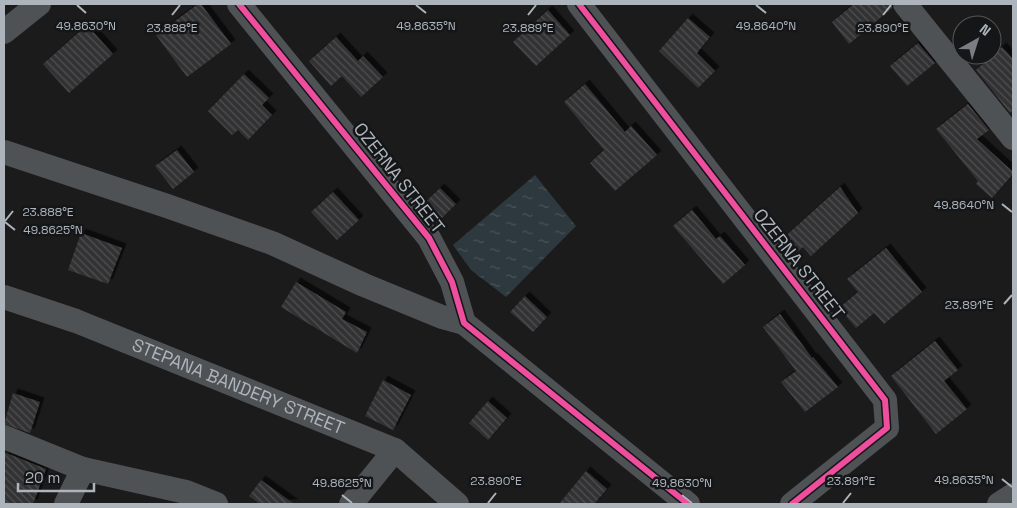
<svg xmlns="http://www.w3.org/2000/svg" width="1017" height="508" font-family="'Space Grotesk',sans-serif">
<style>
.water{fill:url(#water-ripples)}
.building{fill:url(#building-back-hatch);filter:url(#shadow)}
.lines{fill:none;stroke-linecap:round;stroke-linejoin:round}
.street{stroke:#4f5255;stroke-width:24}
.cycleway-casing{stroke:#151618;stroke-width:9}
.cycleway{stroke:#ef4d9e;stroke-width:6}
.ticks{fill:none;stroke:#adb4bc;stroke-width:2}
.labels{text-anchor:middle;stroke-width:5;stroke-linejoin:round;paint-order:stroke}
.street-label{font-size:18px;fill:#adb4bc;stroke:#151618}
.ticks-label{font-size:12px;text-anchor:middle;fill:#adb4bc;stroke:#151618;stroke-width:5;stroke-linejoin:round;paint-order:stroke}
</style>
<defs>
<pattern id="water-ripples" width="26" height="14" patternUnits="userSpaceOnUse" patternTransform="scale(1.25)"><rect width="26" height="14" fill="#2d393f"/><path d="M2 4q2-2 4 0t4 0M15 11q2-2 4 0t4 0" fill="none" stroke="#495359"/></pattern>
<pattern id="building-back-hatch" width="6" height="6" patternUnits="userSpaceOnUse" patternTransform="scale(1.25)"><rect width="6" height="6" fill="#333334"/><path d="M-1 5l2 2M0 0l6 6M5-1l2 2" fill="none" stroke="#4e4e4f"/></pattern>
<filter id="shadow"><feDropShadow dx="4.5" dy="-4.5" stdDeviation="0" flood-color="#0009"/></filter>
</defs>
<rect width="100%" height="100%" fill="#1b1b1c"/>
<path class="water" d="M 535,175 L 576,226 L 506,297 L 471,270 L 453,245 Z"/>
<g class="building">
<path d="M 198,4 L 201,4 L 231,44 L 187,77 L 156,35 Z"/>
<path d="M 854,4 L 892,4 L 892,8 L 849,44 L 832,22 Z"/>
<path d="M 548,10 L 570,35 L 536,66 L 513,42 Z"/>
<path d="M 688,18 L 710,37 L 697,53 L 715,71 L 698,88 L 659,51 Z"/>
<path d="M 87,25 L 113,54 L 69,93 L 43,64 Z"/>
<path d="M 336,37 L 358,61 L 363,56 L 383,77 L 361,97 L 342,76 L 331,86 L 309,61 Z"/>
<path d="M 918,43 L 935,63 L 907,86 L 890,66 Z"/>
<path d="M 1002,47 L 1013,59 L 1013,112 L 1012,111 L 1010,113 L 976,70 Z"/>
<path d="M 244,74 L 269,98 L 262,105 L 272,115 L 248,140 L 238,130 L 232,135 L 208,111 Z"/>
<path d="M 585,84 L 625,132 L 631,126 L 657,155 L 615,191 L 590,163 L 604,150 L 564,102 Z"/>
<path d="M 968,104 L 989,130 L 977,139 L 1013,172 L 1013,174 L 992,198 L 976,184 L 978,181 L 936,129 Z"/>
<path d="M 177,150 L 194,172 L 173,189 L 155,166 Z"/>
<path d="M 840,187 L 858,213 L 811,256 L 803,247 L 794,255 L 781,240 Z"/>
<path d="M 440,188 L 456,204 L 437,223 L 421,206 Z"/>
<path d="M 333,192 L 359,220 L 337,240 L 311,212 Z"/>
<path d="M 692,210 L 716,239 L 720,236 L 745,265 L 723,284 L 673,226 Z"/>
<path d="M 81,233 L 122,248 L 108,284 L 68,270 Z"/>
<path d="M 886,248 L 922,292 L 884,324 L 874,313 L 856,328 L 839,308 L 858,292 L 847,279 Z"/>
<path d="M 296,282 L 346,312 L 342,319 L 367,332 L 357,353 L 281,307 Z"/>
<path d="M 525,296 L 547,317 L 533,332 L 510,312 Z"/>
<path d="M 780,314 L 812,358 L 813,357 L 838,387 L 805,412 L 781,382 L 796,371 L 763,327 Z"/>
<path d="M 935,341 L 958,370 L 944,381 L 967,409 L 936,434 L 891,376 Z"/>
<path d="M 383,380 L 411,395 L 393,430 L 365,416 Z"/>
<path d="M 13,393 L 40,402 L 30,433 L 4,424 Z"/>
<path d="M 488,401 L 507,418 L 488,440 L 469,423 Z"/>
<path d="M 4,452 L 46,469 L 33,504 L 4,504 Z"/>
<path d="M 586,471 L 607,489 L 594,504 L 559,504 Z"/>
<path d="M 261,480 L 294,504 L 260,504 L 249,496 Z"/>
</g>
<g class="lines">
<g class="street">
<path d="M 239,4 L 429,238 L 452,282 L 464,323 L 688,504"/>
<path d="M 579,4 L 885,400 L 887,428 L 792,504"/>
<path d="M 905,4 L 1013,138"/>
<path d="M 4,32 L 39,4"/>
<path d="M 4,152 L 167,206 L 272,243 L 364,285 L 442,317 L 464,323"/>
<path id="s1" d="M 4,297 L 76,321 L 395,450 L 457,504"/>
<path d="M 4,437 L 83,469 L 186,492 L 216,504"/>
<path d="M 66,504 L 83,469"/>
<path d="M 351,504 L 395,450"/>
<path d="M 999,504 L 1013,495"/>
</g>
<g class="cycleway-casing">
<g id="cycleway">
<path d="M 239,4 L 429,238 L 452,282 L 464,323 L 688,504"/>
<path d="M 579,4 L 885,400 L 887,428 L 792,504"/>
</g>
</g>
<use href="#cycleway" class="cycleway"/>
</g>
<path class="ticks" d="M 77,5 L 86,13M 416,5 L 426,13M 756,5 L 766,13M 172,15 L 180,5M 528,15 L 536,5M 883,15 L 891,5M 1002,204 L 1012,212M 5,221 L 13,211M 5,222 L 15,230M 1004,304 L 1012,295M 1002,479 L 1012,487M 342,495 L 352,503M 682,495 L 692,503M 488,503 L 496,493M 843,503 L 851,493"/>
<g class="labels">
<g class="street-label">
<text transform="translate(399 178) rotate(52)" y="6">OZERNA STREET</text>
<text transform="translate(799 264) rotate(52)" y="6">OZERNA STREET</text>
<text dy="6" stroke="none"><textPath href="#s1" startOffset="251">STEPANA BANDERY STREET</textPath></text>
</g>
</g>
<g class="ticks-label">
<text x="86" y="30">49.8630°N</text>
<text x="426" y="30">49.8635°N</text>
<text x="766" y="30">49.8640°N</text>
<text x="528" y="32">23.889°E</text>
<text x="883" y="32">23.890°E</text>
<text x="172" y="32">23.888°E</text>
<text x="964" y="209">49.8640°N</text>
<text x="48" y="216">23.888°E</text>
<text x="53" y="234">49.8625°N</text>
<text x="969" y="309">23.891°E</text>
<text x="964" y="484">49.8635°N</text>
<text x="496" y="485">23.890°E</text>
<text x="851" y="485">23.891°E</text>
<text x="342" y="487">49.8625°N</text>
<text x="682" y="487">49.8630°N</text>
</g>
<rect width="1017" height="508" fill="none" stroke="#adb4bc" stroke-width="10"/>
<g transform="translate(977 40) rotate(39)"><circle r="24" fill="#151618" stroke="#52555a"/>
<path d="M0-4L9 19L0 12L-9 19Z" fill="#7a7e84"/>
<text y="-8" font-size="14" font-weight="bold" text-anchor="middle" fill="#adb4bc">N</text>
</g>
<path d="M18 483v8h76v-8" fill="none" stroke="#adb4bc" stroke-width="2.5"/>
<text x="25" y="483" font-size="15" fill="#adb4bc" stroke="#151618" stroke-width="4" paint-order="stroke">20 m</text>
</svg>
